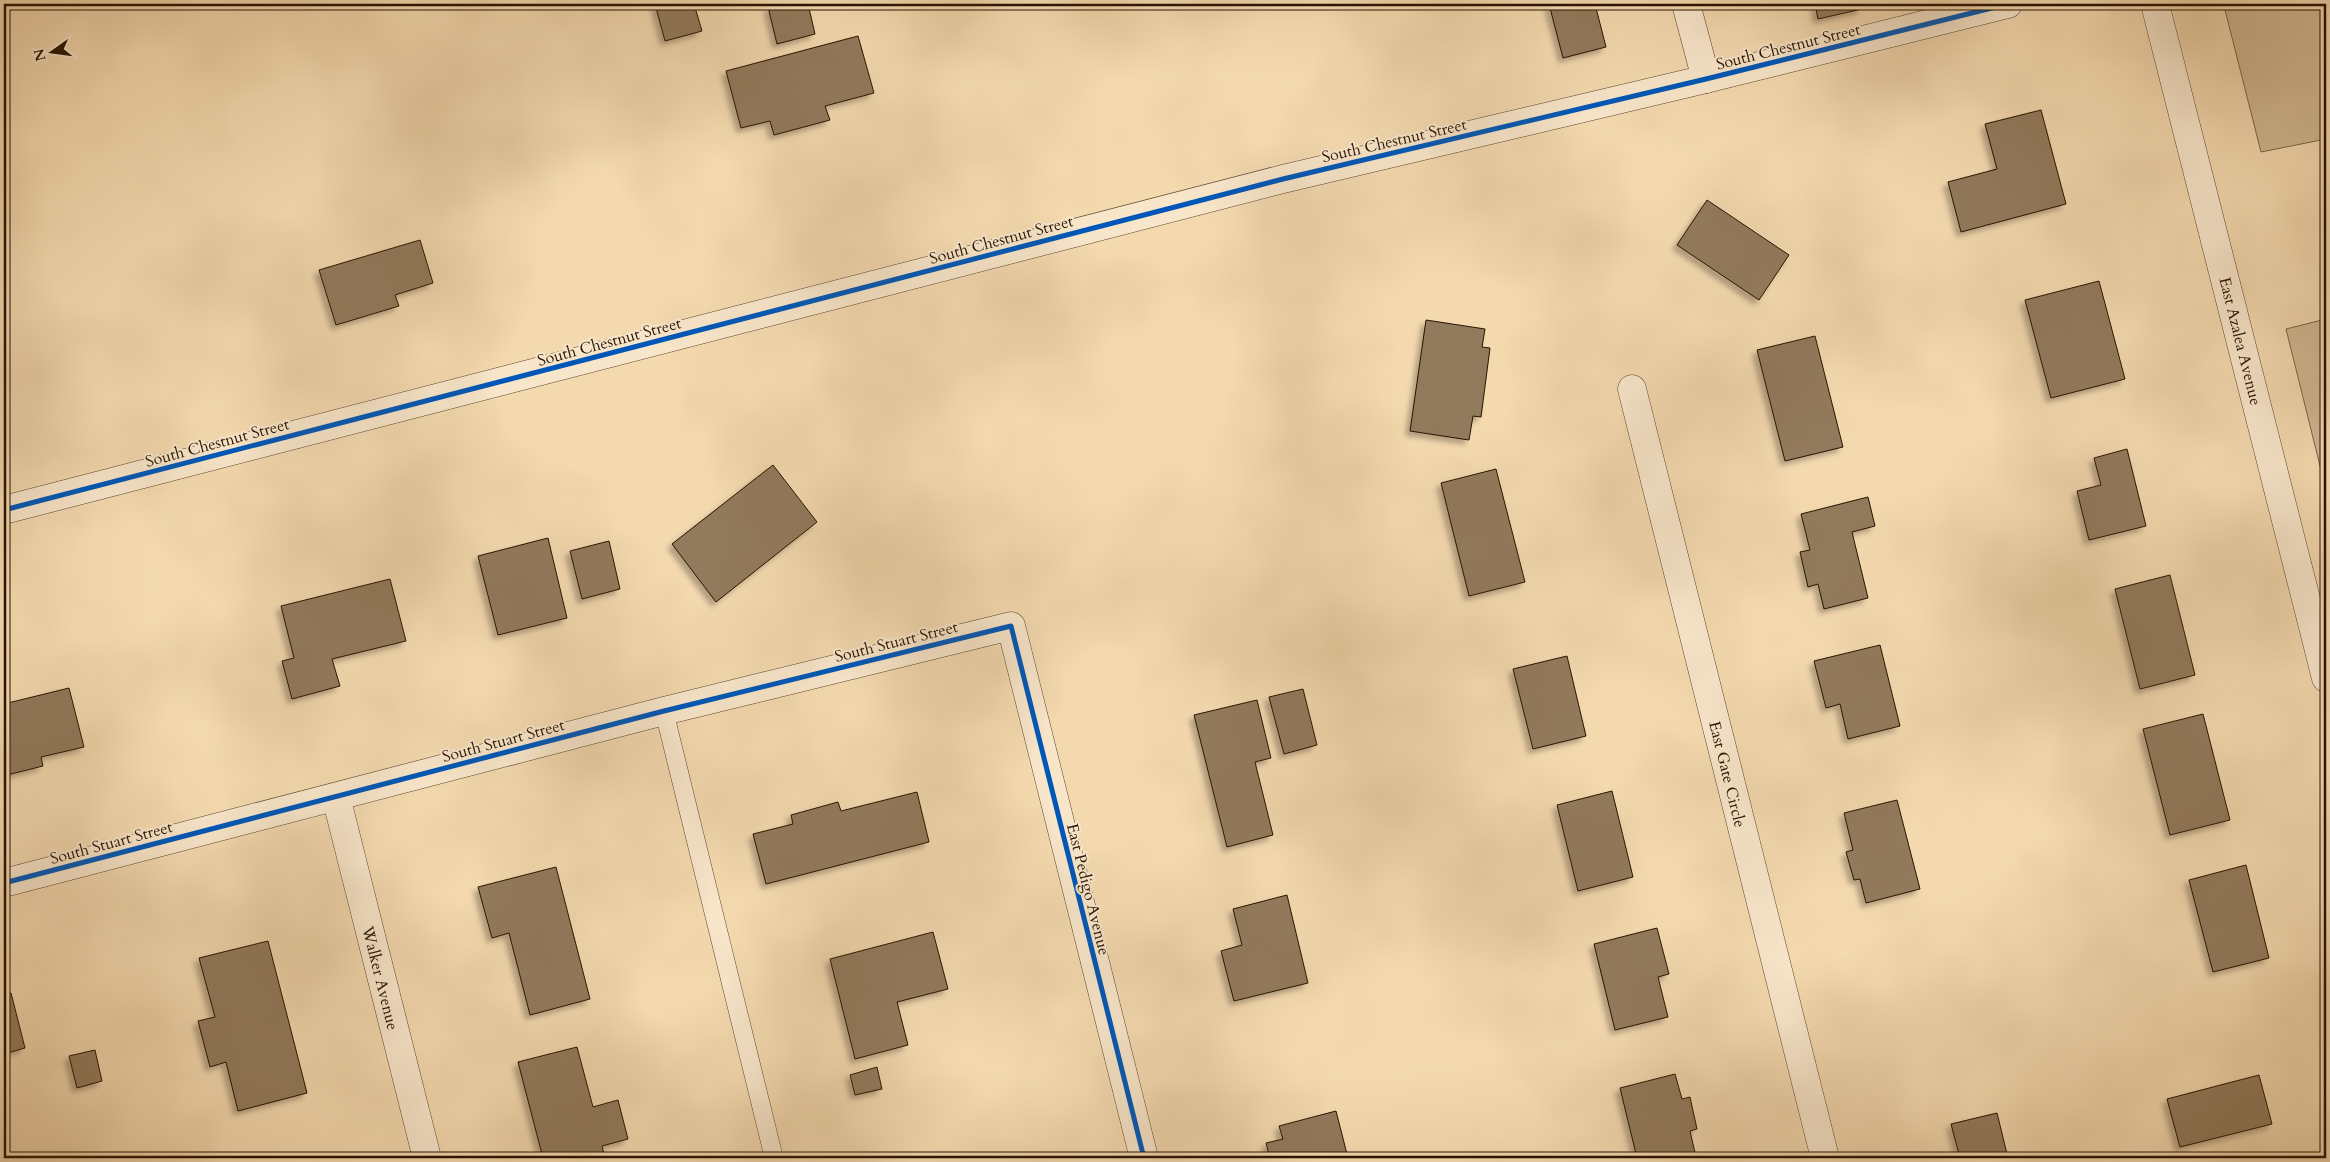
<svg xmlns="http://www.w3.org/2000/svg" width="2330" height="1162" font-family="Cardo,serif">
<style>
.green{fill:#d1b791;stroke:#7c6549}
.building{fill:#927a5b;stroke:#281301;filter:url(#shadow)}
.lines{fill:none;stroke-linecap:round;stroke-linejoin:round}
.service-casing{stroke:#5b442c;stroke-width:19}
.minor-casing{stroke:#5b442c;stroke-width:29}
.tertiary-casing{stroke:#5b442c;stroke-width:29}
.service{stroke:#f8e6cb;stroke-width:18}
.minor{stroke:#f8e6cb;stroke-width:28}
.tertiary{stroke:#f8e6cb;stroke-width:28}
.cycleway-casing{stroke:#f8e6cb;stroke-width:8}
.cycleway{stroke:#0057b8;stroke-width:5}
.labels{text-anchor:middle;stroke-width:4;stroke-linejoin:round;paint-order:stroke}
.street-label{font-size:16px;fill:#281301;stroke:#f8e6cb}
</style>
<defs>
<filter id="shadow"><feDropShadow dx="-4.5" dy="4.5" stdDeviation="2.5" flood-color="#0004"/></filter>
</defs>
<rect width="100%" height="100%" fill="#f4d9af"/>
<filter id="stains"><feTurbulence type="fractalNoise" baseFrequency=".004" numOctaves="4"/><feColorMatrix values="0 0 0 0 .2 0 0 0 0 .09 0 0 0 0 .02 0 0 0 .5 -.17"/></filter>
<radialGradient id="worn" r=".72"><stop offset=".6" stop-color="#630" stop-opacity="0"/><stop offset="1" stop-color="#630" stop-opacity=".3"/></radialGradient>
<g class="green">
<path d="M 2233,4 L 2326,4 L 2326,139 L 2261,152 L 2224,6 Z"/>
<path d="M 2326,319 L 2326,490 L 2286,329 Z"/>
</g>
<g class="building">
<path d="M 655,4 L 694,4 L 702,31 L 665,41 Z"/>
<path d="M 782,4 L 808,4 L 815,34 L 777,44 L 768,7 Z"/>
<path d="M 1549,4 L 1595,4 L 1606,47 L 1563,58 Z"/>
<path d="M 1815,4 L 1861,4 L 1862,9 L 1818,19 Z"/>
<path d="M 858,36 L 874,93 L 825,106 L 830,120 L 774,135 L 770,121 L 741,128 L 726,71 Z"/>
<path d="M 2041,110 L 2066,204 L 1961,232 L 1948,182 L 1997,169 L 1985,124 Z"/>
<path d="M 1707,200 L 1789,255 L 1759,300 L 1677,245 Z"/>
<path d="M 420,240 L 433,283 L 395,295 L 399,306 L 336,325 L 319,270 Z"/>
<path d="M 2099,281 L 2125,379 L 2051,398 L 2025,300 Z"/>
<path d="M 1426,320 L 1485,329 L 1482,347 L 1490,348 L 1481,417 L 1473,416 L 1469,440 L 1410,431 Z"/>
<path d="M 1815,336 L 1843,447 L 1785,461 L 1757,350 Z"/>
<path d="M 2127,449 L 2146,526 L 2089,540 L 2077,491 L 2101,485 L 2094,458 Z"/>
<path d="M 773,465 L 817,522 L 716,602 L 672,544 Z"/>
<path d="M 1496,469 L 1525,582 L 1469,596 L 1441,483 Z"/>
<path d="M 1868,497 L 1875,526 L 1852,532 L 1868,598 L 1824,609 L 1818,584 L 1808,587 L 1800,552 L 1810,550 L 1801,514 Z"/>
<path d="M 548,538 L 567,618 L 498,635 L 478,556 Z"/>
<path d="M 609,541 L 620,589 L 582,599 L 570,551 Z"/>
<path d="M 2170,575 L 2195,675 L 2140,689 L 2115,589 Z"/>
<path d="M 390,579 L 406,641 L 332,659 L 340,686 L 292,699 L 282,661 L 294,658 L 281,606 Z"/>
<path d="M 1880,645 L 1900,726 L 1848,739 L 1840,704 L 1826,708 L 1814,661 Z"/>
<path d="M 1567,656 L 1586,736 L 1533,749 L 1513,669 Z"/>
<path d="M 69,688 L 84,747 L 41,757 L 43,766 L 7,775 L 4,767 L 4,704 Z"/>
<path d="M 1303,689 L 1317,745 L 1284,754 L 1269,697 Z"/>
<path d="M 1257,700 L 1271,758 L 1255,762 L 1273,835 L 1227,847 L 1194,715 Z"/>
<path d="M 2203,714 L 2230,820 L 2170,835 L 2143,729 Z"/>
<path d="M 1612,791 L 1633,877 L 1578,891 L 1557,805 Z"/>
<path d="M 917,792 L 929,842 L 766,884 L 753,834 L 793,824 L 791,815 L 838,802 L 841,811 Z"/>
<path d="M 1897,800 L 1920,889 L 1866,903 L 1860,879 L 1854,880 L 1846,852 L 1853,850 L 1844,813 Z"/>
<path d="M 2246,865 L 2269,958 L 2213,972 L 2189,880 Z"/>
<path d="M 556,867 L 590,999 L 530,1015 L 509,933 L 492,938 L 478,887 Z"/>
<path d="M 1287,895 L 1308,983 L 1234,1001 L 1221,951 L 1242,945 L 1233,909 Z"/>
<path d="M 1657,928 L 1669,974 L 1658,977 L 1668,1017 L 1615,1030 L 1594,944 Z"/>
<path d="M 933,932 L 948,989 L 897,1002 L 908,1045 L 855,1059 L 830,959 Z"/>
<path d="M 268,941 L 307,1093 L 238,1111 L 226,1062 L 210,1067 L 198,1021 L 215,1017 L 199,958 Z"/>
<path d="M 11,993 L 25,1048 L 4,1054 L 4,995 Z"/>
<path d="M 577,1047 L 593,1107 L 618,1100 L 628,1139 L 602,1146 L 605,1158 L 543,1158 L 518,1062 Z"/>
<path d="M 95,1050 L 102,1081 L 77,1088 L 69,1056 Z"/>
<path d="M 877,1067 L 882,1089 L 855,1095 L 850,1075 Z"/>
<path d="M 1675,1074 L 1682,1099 L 1690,1097 L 1697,1129 L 1690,1131 L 1696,1157 L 1637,1158 L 1620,1088 Z"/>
<path d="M 2259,1075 L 2272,1124 L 2180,1147 L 2167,1099 Z"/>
<path d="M 1336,1111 L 1348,1158 L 1270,1158 L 1266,1143 L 1283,1139 L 1279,1126 Z"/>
<path d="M 1997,1113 L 2008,1158 L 1960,1158 L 1951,1124 Z"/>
</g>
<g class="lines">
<g class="service-casing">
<path id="service" d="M 664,711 L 774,1158"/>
</g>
<g class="minor-casing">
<g id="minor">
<path d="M 1686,4 L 1706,79"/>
<path d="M 1632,389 L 1825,1158"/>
<path d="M 4,510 L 1283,179 L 1706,79 L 2008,4"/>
<path d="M 336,797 L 427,1158"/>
<path d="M 4,883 L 664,711 L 1011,626 L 1144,1158"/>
</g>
</g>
<g class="tertiary-casing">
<path id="tertiary" d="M 2155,4 L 2326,678"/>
</g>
<use href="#service" class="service"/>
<use href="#minor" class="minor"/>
<use href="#tertiary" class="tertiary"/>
<g class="cycleway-casing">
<g id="cycleway">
<path d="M 4,510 L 1283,179 L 1706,79 L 2008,4"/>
<path d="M 4,883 L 664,711 L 1011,626 L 1144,1158"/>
</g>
</g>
<use href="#cycleway" class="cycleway"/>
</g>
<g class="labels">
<g class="street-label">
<text transform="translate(1788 46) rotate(-14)" y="6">South Chestnut Street</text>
<text transform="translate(1394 140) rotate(-13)" y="6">South Chestnut Street</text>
<text transform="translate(1001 239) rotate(-15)" y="6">South Chestnut Street</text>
<text transform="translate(609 341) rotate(-15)" y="6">South Chestnut Street</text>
<text transform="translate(2241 341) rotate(76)" y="6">East Azalea Avenue</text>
<text transform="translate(217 442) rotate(-15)" y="6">South Chestnut Street</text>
<text transform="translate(896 641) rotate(-14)" y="6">South Stuart Street</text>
<text transform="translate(503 740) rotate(-15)" y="6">South Stuart Street</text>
<text transform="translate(1728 774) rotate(76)" y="6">East Gate Circle</text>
<text transform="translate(111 842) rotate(-15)" y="6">South Stuart Street</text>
<text transform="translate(1089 889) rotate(76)" y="6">East Pedigo Avenue</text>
<text transform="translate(381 978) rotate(76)" y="6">Walker Avenue</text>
</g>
</g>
<rect width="2330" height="1162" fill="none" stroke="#f4d9af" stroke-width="20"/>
<rect x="5" y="5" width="2320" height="1152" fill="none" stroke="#281301" stroke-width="2.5"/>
<rect x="10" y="10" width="2310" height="1142" fill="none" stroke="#281301"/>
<g transform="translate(52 52) rotate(256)" stroke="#f8e6cb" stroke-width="4" paint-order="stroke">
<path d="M0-4L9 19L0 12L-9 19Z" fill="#281301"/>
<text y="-8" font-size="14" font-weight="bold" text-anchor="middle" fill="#281301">N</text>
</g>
<rect width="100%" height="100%" filter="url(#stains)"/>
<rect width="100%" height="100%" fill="url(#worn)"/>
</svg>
